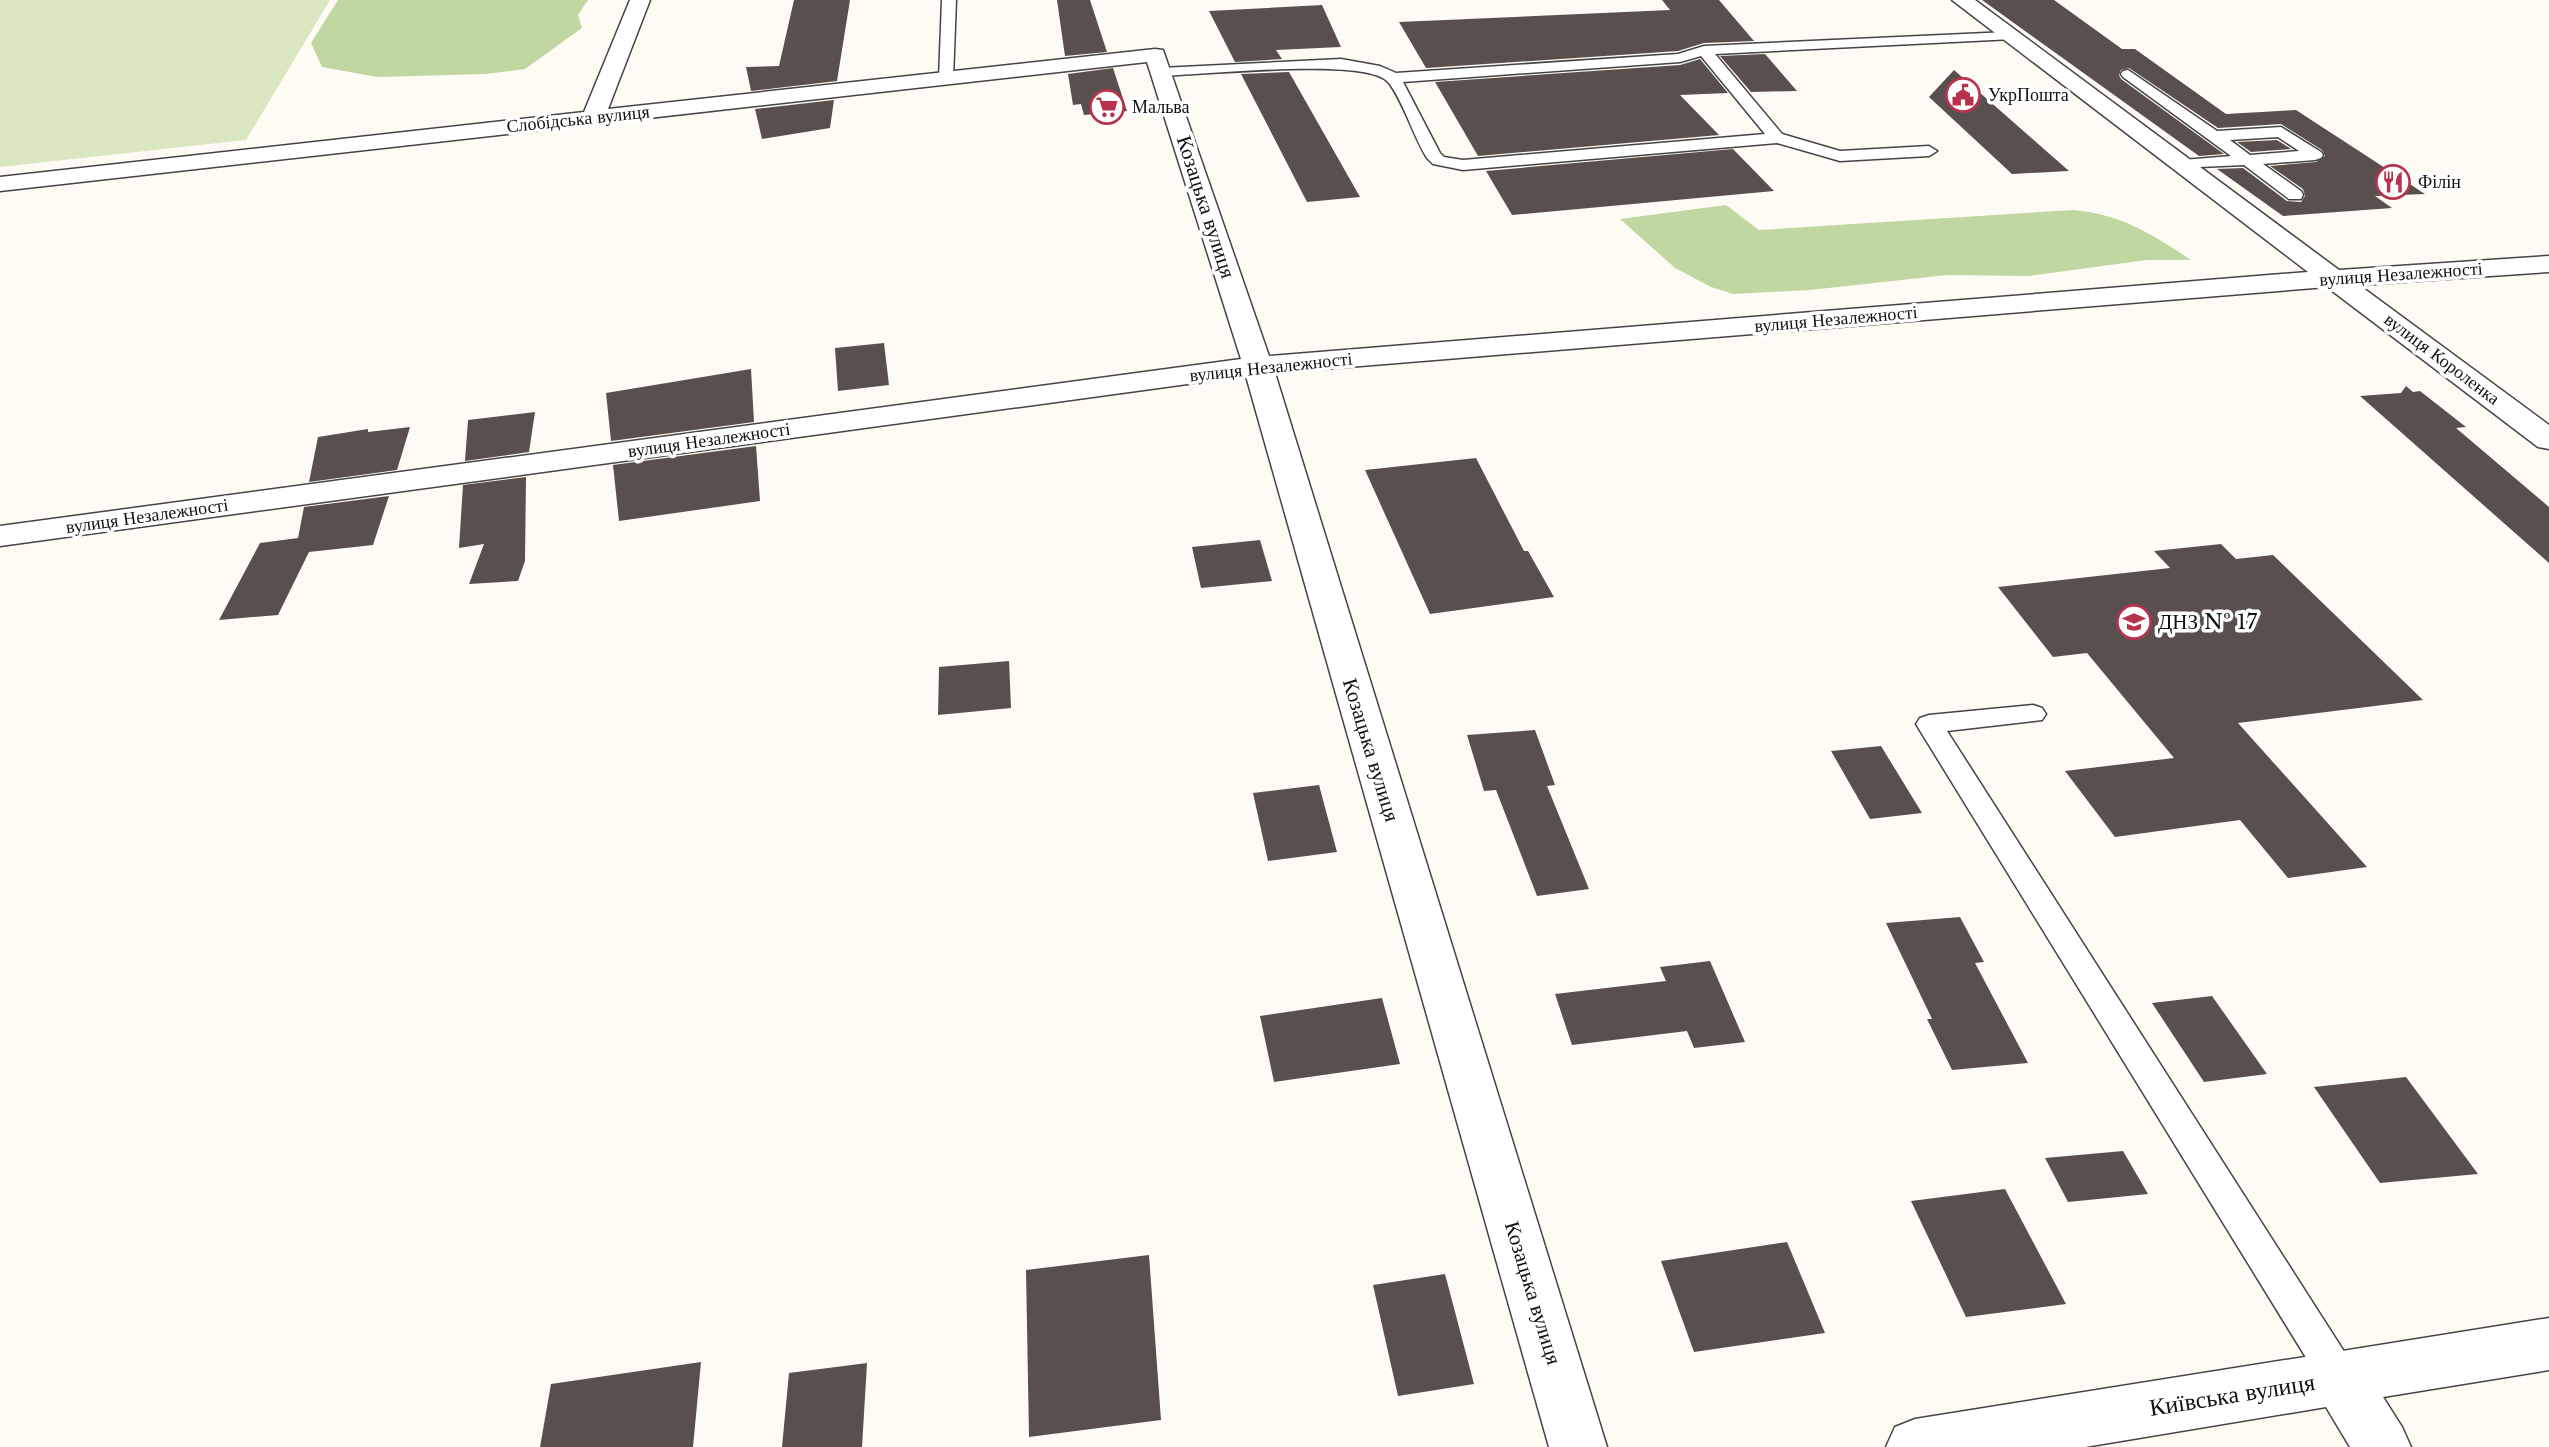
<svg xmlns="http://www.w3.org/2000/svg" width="2549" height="1447" font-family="'Libre Baskerville',serif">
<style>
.green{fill:#dae7c0}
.forest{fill:#c1d7a1}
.building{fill:#59504e}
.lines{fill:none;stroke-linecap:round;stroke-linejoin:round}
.service-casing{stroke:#444;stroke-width:3}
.minor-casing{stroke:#444;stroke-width:3}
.service{fill:#fff;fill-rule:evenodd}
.minor{fill:#fff;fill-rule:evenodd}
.labels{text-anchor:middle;stroke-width:7;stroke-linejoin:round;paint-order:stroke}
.far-poi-label{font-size:18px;fill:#111;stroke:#fff;text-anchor:start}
.far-street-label{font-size:18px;fill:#111;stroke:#fff}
.street-label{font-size:21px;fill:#111;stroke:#fff}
.poi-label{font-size:21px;fill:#111;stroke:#fff;text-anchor:start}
.near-street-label{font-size:24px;fill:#111;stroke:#fff}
</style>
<rect width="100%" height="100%" fill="#fefbf5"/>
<path class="green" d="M 0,0 L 330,0 L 246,140 L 0,167 Z"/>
<g class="forest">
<path d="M 338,0 L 588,0 L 578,15 L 582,28 L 525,69 L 486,74 L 377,77 L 322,67 L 311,43 Z"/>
<path d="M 1726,205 L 1759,230 L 2073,210 C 2121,214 2152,234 2191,260 L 2147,260 L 2029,276 L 1947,275 L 1810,290 L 1733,294 L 1711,287 L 1675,268 L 1620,219 Z"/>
</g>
<g class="building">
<path d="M 794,0 L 850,0 L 837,81 L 751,91 L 746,67 L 779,66 Z"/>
<path d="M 1057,0 L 1090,0 L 1107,52 L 1065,56 Z"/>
<path d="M 1662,0 L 1719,0 L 1754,41 L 1704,43 L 1678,51 L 1426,68 L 1399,22 L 1670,10 Z"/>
<path d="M 1982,0 L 2054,0 L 2122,49 L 2135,49 L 2226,114 L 2296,110 L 2425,194 L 2375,196 L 2392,208 L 2283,216 L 2217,169 L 2243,168 L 2287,201 L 2301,202 L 2305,196 L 2303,189 L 2270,166 L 2316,162 L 2325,156 L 2322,150 L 2281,124 L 2218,128 L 2129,68 L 2121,70 L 2119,75 L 2121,79 L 2224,154 L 2199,156 Z"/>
<path d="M 1322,5 L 1341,47 L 1276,50 L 1282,59 L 1235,62 L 1209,11 Z"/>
<path d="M 1765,54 L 1797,91 L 1751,92 L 1720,56 Z"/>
<path d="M 1700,59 L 1728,93 L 1680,95 L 1719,135 L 1478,156 L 1435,82 L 1680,65 Z"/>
<path d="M 1113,68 L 1127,111 L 1084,115 L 1081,104 L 1073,105 L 1068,74 Z"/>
<path d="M 1954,70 L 2069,171 L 2012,174 L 1929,97 Z"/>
<path d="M 1289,72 L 1360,197 L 1307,202 L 1241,74 Z"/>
<path d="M 834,100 L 830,128 L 762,139 L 755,109 Z"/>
<path d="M 2277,140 L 2291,149 L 2251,152 L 2237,142 Z"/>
<path d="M 1733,149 L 1774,191 L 1512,215 L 1486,171 Z"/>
<path d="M 884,343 L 889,385 L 838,391 L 835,348 Z"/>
<path d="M 751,369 L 754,422 L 611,441 L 606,393 Z"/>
<path d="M 2406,386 L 2413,392 L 2420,391 L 2466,427 L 2456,428 L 2549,507 L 2549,563 L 2360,396 L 2401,393 Z"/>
<path d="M 535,412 L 529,452 L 465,461 L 468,420 Z"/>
<path d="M 410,427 L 397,470 L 309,482 L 318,437 L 368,429 L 368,432 Z"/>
<path d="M 756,446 L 760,501 L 619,521 L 613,465 Z"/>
<path d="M 1476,458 L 1524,551 L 1528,551 L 1554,597 L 1430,614 L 1365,470 Z"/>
<path d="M 526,477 L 525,561 L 518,581 L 469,584 L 484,544 L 459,548 L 463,485 Z"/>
<path d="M 389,496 L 373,545 L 309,552 L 278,615 L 219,620 L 260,543 L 298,538 L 304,507 Z"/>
<path d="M 1260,540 L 1272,581 L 1201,588 L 1192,547 Z"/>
<path d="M 2221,544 L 2236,559 L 2273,555 L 2423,700 L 2238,723 L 2367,867 L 2288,878 L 2240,820 L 2115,837 L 2065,771 L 2174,758 L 2087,653 L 2053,657 L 1998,587 L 2170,568 L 2154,551 Z"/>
<path d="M 1009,661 L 1011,708 L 938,715 L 939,667 Z"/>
<path d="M 1535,730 L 1555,785 L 1547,786 L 1589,889 L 1537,896 L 1496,790 L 1484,791 L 1467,735 Z"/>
<path d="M 1881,746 L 1922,813 L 1870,819 L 1831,751 Z"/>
<path d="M 1319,785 L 1337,852 L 1268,861 L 1253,793 Z"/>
<path d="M 1960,917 L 1984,962 L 1975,963 L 2028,1063 L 1952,1070 L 1927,1019 L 1932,1019 L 1886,923 Z"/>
<path d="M 1710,961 L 1745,1042 L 1694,1048 L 1687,1031 L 1572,1045 L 1555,994 L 1666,981 L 1660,967 Z"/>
<path d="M 2212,996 L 2267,1074 L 2204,1082 L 2152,1003 Z"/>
<path d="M 1382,998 L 1400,1064 L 1274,1082 L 1260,1016 Z"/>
<path d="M 2406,1077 L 2478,1174 L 2380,1183 L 2314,1087 Z"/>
<path d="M 2123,1151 L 2148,1194 L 2068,1202 L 2045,1158 Z"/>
<path d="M 2005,1189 L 2066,1304 L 1966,1317 L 1911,1201 Z"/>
<path d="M 1787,1242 L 1825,1333 L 1694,1352 L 1661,1261 Z"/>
<path d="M 1149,1255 L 1161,1420 L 1029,1437 L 1026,1270 Z"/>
<path d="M 1445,1274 L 1474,1384 L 1398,1396 L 1373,1285 Z"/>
<path d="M 701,1362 L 693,1447 L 540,1447 L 551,1384 Z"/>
<path d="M 867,1363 L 862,1447 L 782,1447 L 789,1373 Z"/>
</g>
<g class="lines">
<g class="service-casing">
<g id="service">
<path d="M 942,0 L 956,0 L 953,79 L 946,83 L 939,79 Z"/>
<path d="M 2008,32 L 2015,36 L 2013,39 L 1715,54 L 1782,134 L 1840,151 L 1929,146 L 1937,151 L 1929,156 L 1840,161 L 1777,143 L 1463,170 L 1433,164 L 1427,158 C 1414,138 1402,98 1388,82 C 1367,57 1200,75 1161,76 L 1154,72 L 1161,68 L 1341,59 L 1380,66 L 1396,73 L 1678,54 L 1704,46 ZM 1701,56 L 1765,134 L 1463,160 L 1444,157 L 1440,153 L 1403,82 L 1680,62 Z"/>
<path d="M 2128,70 L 2217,131 L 2281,127 L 2321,152 L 2323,155 L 2321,158 L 2315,160 L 2263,164 L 2301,191 L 2303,195 L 2301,199 L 2289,199 L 2244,165 L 2177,168 L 2175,165 L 2177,162 L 2183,160 L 2231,156 L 2123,77 L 2121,74 L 2123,71 ZM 2278,137 L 2299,151 L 2250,155 L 2230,140 Z"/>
<path d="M 2033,705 L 2042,708 L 2046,714 L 2042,720 L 1947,731 L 2352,1364 L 2358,1377 L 2352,1390 L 2339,1395 L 2326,1390 L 1916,724 L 1920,718 L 1929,715 Z"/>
</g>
</g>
<g class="minor-casing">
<g id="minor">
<path d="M 630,0 L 650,0 L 608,109 L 1155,49 L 1163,50 L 1269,356 L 2308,272 L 1952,0 L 1975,0 L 2339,270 L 2549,256 L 2549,272 L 2359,285 L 2549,425 L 2549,449 L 2538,447 L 2327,287 L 1275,373 L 1607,1447 L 1549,1447 L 1246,376 L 0,546 L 0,526 L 1241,359 L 1147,62 L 0,191 L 0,177 L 584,112 Z"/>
<path d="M 2549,1318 L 2549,1370 L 2383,1397 L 2402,1427 L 2411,1447 L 2350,1447 L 2326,1407 L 2085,1447 L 1886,1447 L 1895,1427 L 1915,1419 Z"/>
</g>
</g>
<use href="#service" class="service"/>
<use href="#minor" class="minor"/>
</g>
<defs>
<g id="civic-ring" transform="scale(1.75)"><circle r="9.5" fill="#fff" stroke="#b7334d" stroke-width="1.5"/><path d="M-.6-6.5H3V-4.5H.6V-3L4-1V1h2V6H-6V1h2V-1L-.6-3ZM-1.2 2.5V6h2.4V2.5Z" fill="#b7334d"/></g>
<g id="supermarket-ring" transform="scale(1.75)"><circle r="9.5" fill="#fff" stroke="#b7334d" stroke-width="1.5"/><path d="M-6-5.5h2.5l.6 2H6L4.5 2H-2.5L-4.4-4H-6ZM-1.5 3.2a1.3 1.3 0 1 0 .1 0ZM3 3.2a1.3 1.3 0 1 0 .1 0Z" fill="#b7334d"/></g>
<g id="restaurant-ring" transform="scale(1.75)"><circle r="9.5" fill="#fff" stroke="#b7334d" stroke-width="1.5"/><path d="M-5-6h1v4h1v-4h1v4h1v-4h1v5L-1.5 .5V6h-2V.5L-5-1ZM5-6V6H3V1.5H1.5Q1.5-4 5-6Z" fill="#b7334d"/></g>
<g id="school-ring" transform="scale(1.75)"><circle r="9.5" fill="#fff" stroke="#b7334d" stroke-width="1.5"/><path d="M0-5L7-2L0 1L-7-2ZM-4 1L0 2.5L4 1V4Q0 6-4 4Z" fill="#b7334d"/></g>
</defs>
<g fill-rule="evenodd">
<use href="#civic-ring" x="1963" y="95"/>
<use href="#supermarket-ring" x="1107" y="107"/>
<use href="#restaurant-ring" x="2393" y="182"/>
<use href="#school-ring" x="2134" y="622"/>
</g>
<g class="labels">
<g class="far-poi-label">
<text x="1988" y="101">УкрПошта</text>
<text x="1132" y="113">Мальва</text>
<text x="2418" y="188">Філін</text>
</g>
<g class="far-street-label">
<text transform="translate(578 119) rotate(-6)" y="6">Слобідська вулиця</text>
<text transform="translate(2401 274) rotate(-4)" y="6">вулиця Незалежності</text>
<text transform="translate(1836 319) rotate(-5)" y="6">вулиця Незалежності</text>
<text transform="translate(2442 359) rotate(37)" y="6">вулиця Короленка</text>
<text transform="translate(1271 367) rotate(-6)" y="6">вулиця Незалежності</text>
<text transform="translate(709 440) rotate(-8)" y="6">вулиця Незалежності</text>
<text transform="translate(147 516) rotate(-8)" y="6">вулиця Незалежності</text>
</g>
<g class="street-label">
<text transform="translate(1206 207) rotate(72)" y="7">Козацька вулиця</text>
<text transform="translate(1371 750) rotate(73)" y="7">Козацька вулиця</text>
<text transform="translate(1533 1293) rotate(73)" y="7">Козацька вулиця</text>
</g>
<g class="poi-label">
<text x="2158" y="629">ДНЗ № 17</text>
</g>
<g class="near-street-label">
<text transform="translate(2232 1395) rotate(-9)" y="8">Київська вулиця</text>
</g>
</g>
</svg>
